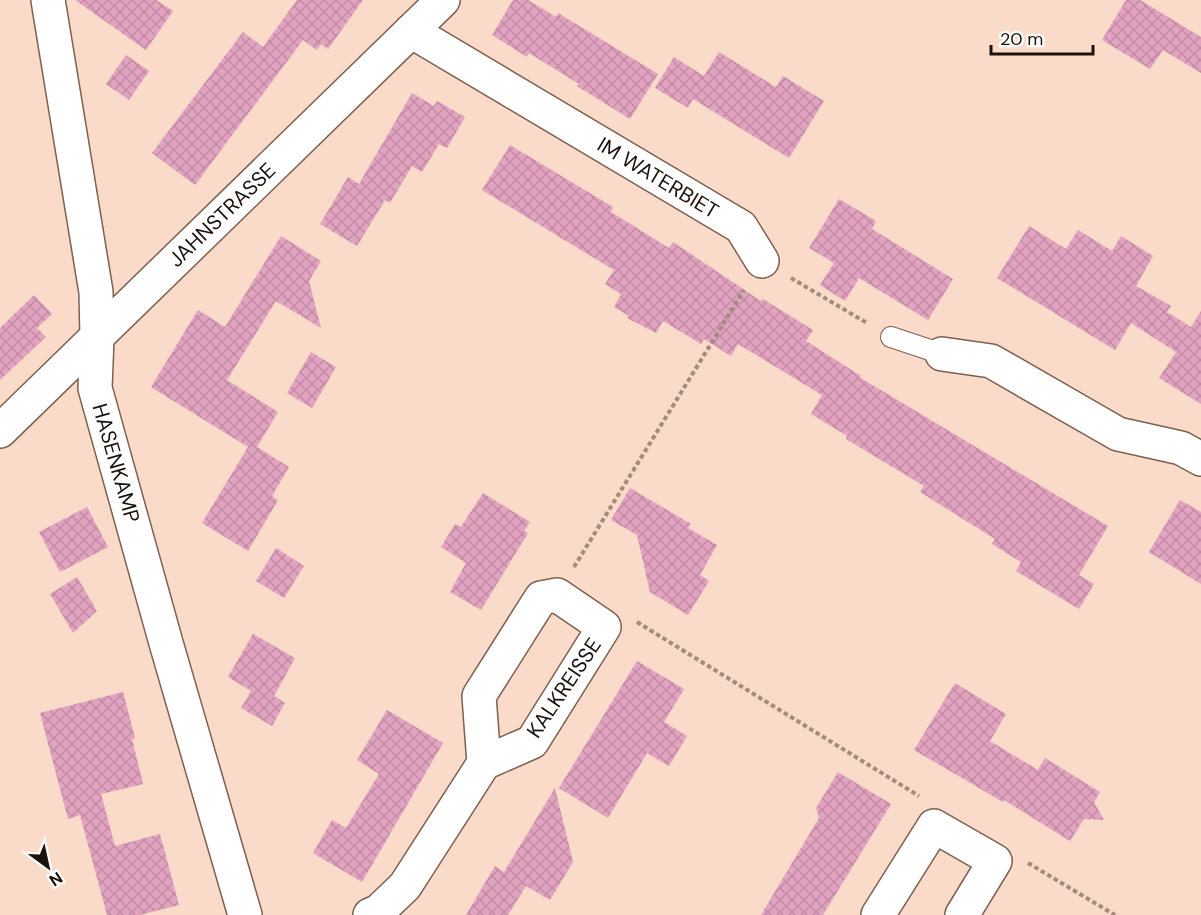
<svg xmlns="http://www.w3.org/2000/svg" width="1201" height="915" font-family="'DM Sans',sans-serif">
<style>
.building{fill:url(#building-cross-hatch)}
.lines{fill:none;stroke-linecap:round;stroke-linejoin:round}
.lane-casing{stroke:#7c6050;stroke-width:22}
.street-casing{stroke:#7c6050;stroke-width:36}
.path{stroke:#a38b7e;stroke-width:4;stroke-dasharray:4.5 3;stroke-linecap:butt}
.lane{stroke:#fff;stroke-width:20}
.street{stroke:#fff;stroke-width:33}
.labels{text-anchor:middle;stroke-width:5;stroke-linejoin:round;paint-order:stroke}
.street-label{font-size:21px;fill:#1c110b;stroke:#fff}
</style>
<defs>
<pattern id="building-cross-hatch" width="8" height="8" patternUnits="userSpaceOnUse" patternTransform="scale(1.5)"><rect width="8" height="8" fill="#e2a3c1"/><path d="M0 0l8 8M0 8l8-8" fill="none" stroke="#c18ba4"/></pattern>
</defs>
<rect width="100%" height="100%" fill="#fadac8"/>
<g class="building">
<path d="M 75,0 L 156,0 L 173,11 L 146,50 Z"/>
<path d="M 297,0 L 363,0 L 328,49 L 321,44 L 317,50 L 303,40 L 195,185 L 152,153 L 243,32 L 263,47 Z"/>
<path d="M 513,0 L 528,0 L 556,17 L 558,13 L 658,74 L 630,119 L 577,86 L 579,84 L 529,53 L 527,57 L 492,35 Z"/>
<path d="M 1126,0 L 1140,0 L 1201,37 L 1201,73 L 1163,50 L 1150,69 L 1102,40 Z"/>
<path d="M 719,52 L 776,87 L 783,76 L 824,101 L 789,158 L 693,99 L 688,108 L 655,88 L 674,57 L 704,76 Z"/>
<path d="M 126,55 L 149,71 L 129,100 L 106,84 Z"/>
<path d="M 412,93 L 434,106 L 437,101 L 465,117 L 447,148 L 439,144 L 422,172 L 412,166 L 390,203 L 385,200 L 357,246 L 320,224 L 348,177 L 359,184 Z"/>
<path d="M 510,145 L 613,207 L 611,212 L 669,248 L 673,242 L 761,301 L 763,299 L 813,330 L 806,341 L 861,376 L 859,377 L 1108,526 L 1079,575 L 1094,584 L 1079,609 L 1016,571 L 1021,562 L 992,544 L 995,539 L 920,492 L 924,486 L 846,439 L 847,436 L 811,414 L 822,395 L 738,344 L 731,356 L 704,339 L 701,344 L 663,321 L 656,333 L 627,318 L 629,316 L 614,307 L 621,294 L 605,284 L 614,270 L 482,190 Z"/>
<path d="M 839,199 L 876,221 L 872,229 L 953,279 L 928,320 L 859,278 L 845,301 L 820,285 L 834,263 L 809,248 Z"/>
<path d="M 1029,226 L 1066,249 L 1078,230 L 1112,251 L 1121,236 L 1153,256 L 1136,286 L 1171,306 L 1167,312 L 1191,327 L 1201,311 L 1201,404 L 1159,378 L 1176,352 L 1131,323 L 1115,350 L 997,278 Z"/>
<path d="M 281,236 L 321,261 L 309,281 L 321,328 L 276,301 L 227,380 L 278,412 L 257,447 L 289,467 L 272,496 L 278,500 L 248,551 L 202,523 L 248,447 L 151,387 L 198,310 L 225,327 Z"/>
<path d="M 34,295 L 52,314 L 37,328 L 46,337 L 0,380 L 0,328 Z"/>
<path d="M 311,352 L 336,367 L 312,408 L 287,393 Z"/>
<path d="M 630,488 L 691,524 L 688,528 L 717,545 L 700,575 L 709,581 L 688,615 L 650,592 L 637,535 L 611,520 Z"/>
<path d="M 483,493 L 530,522 L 524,531 L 528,533 L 481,610 L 450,592 L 466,563 L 441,547 L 455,524 L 461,527 Z"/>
<path d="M 1180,500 L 1201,512 L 1201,584 L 1149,552 Z"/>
<path d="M 87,507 L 108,547 L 60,572 L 39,532 Z"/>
<path d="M 276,548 L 304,566 L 284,598 L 256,581 Z"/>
<path d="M 77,577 L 97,611 L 73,633 L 50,594 Z"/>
<path d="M 253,634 L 295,658 L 274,696 L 285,703 L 272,726 L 241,708 L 251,691 L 228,677 Z"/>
<path d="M 637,661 L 684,689 L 664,722 L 687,736 L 669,766 L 647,753 L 608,818 L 559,788 Z"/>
<path d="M 955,683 L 1006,714 L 990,741 L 1038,770 L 1045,758 L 1100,792 L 1094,802 L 1104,820 L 1084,819 L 1070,841 L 1004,800 L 1003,802 L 914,750 Z"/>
<path d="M 123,692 L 135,738 L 132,739 L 143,784 L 101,794 L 115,846 L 160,834 L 179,905 L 140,915 L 107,915 L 80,815 L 68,819 L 40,713 Z"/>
<path d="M 387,710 L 443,743 L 362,882 L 313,853 L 332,820 L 346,828 L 379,774 L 357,760 Z"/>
<path d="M 838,772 L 891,804 L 823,915 L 761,915 L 819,818 L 816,808 Z"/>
<path d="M 555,788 L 573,862 L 550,900 L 526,886 L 508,915 L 466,915 L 495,866 L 504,872 Z"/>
</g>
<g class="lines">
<g class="lane-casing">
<path id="lane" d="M 891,337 L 942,354"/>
</g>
<g class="street-casing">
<g id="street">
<path d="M 48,0 L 96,292 L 97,337 L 95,388 L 166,643 L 245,915"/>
<path d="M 411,31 L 741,227 L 762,261"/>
<path d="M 942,354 L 991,361 L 1118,434 L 1181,448 L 1201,459"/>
<path d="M 0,431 L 443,0"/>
<path d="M 370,915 L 379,911 L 405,886 L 484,763 L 532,742 L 604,627 L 557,595 L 541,598 L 479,696 L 484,763"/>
<path d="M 878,915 L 934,826 L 995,861 L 962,915"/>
</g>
</g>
<g class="path">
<path d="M 791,278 L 867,323"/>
<path d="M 574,567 L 744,290"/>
<path d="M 637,622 L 919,796"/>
<path d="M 1028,863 L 1115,915"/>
</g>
<use href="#lane" class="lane"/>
<use href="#street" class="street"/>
</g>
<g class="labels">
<g class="street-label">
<text transform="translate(658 178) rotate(31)" y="7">IM WATERBIET</text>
<text transform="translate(222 215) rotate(-44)" y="7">JAHNSTRASSE</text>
<text transform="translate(116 463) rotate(74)" y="7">HASENKAMP</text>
<text transform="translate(564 688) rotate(-56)" y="7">KALKREISSE</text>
</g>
</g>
<g transform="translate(48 867) rotate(147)" stroke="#ffffff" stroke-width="4.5" paint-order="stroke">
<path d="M0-4.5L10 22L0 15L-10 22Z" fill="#1c110b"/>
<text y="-9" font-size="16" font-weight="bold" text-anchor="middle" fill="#1c110b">N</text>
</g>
<path d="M991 45v9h102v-9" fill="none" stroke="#1c110b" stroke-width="3"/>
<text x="1000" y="45" font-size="18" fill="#1c110b" stroke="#ffffff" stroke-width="4.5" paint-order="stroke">20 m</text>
</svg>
